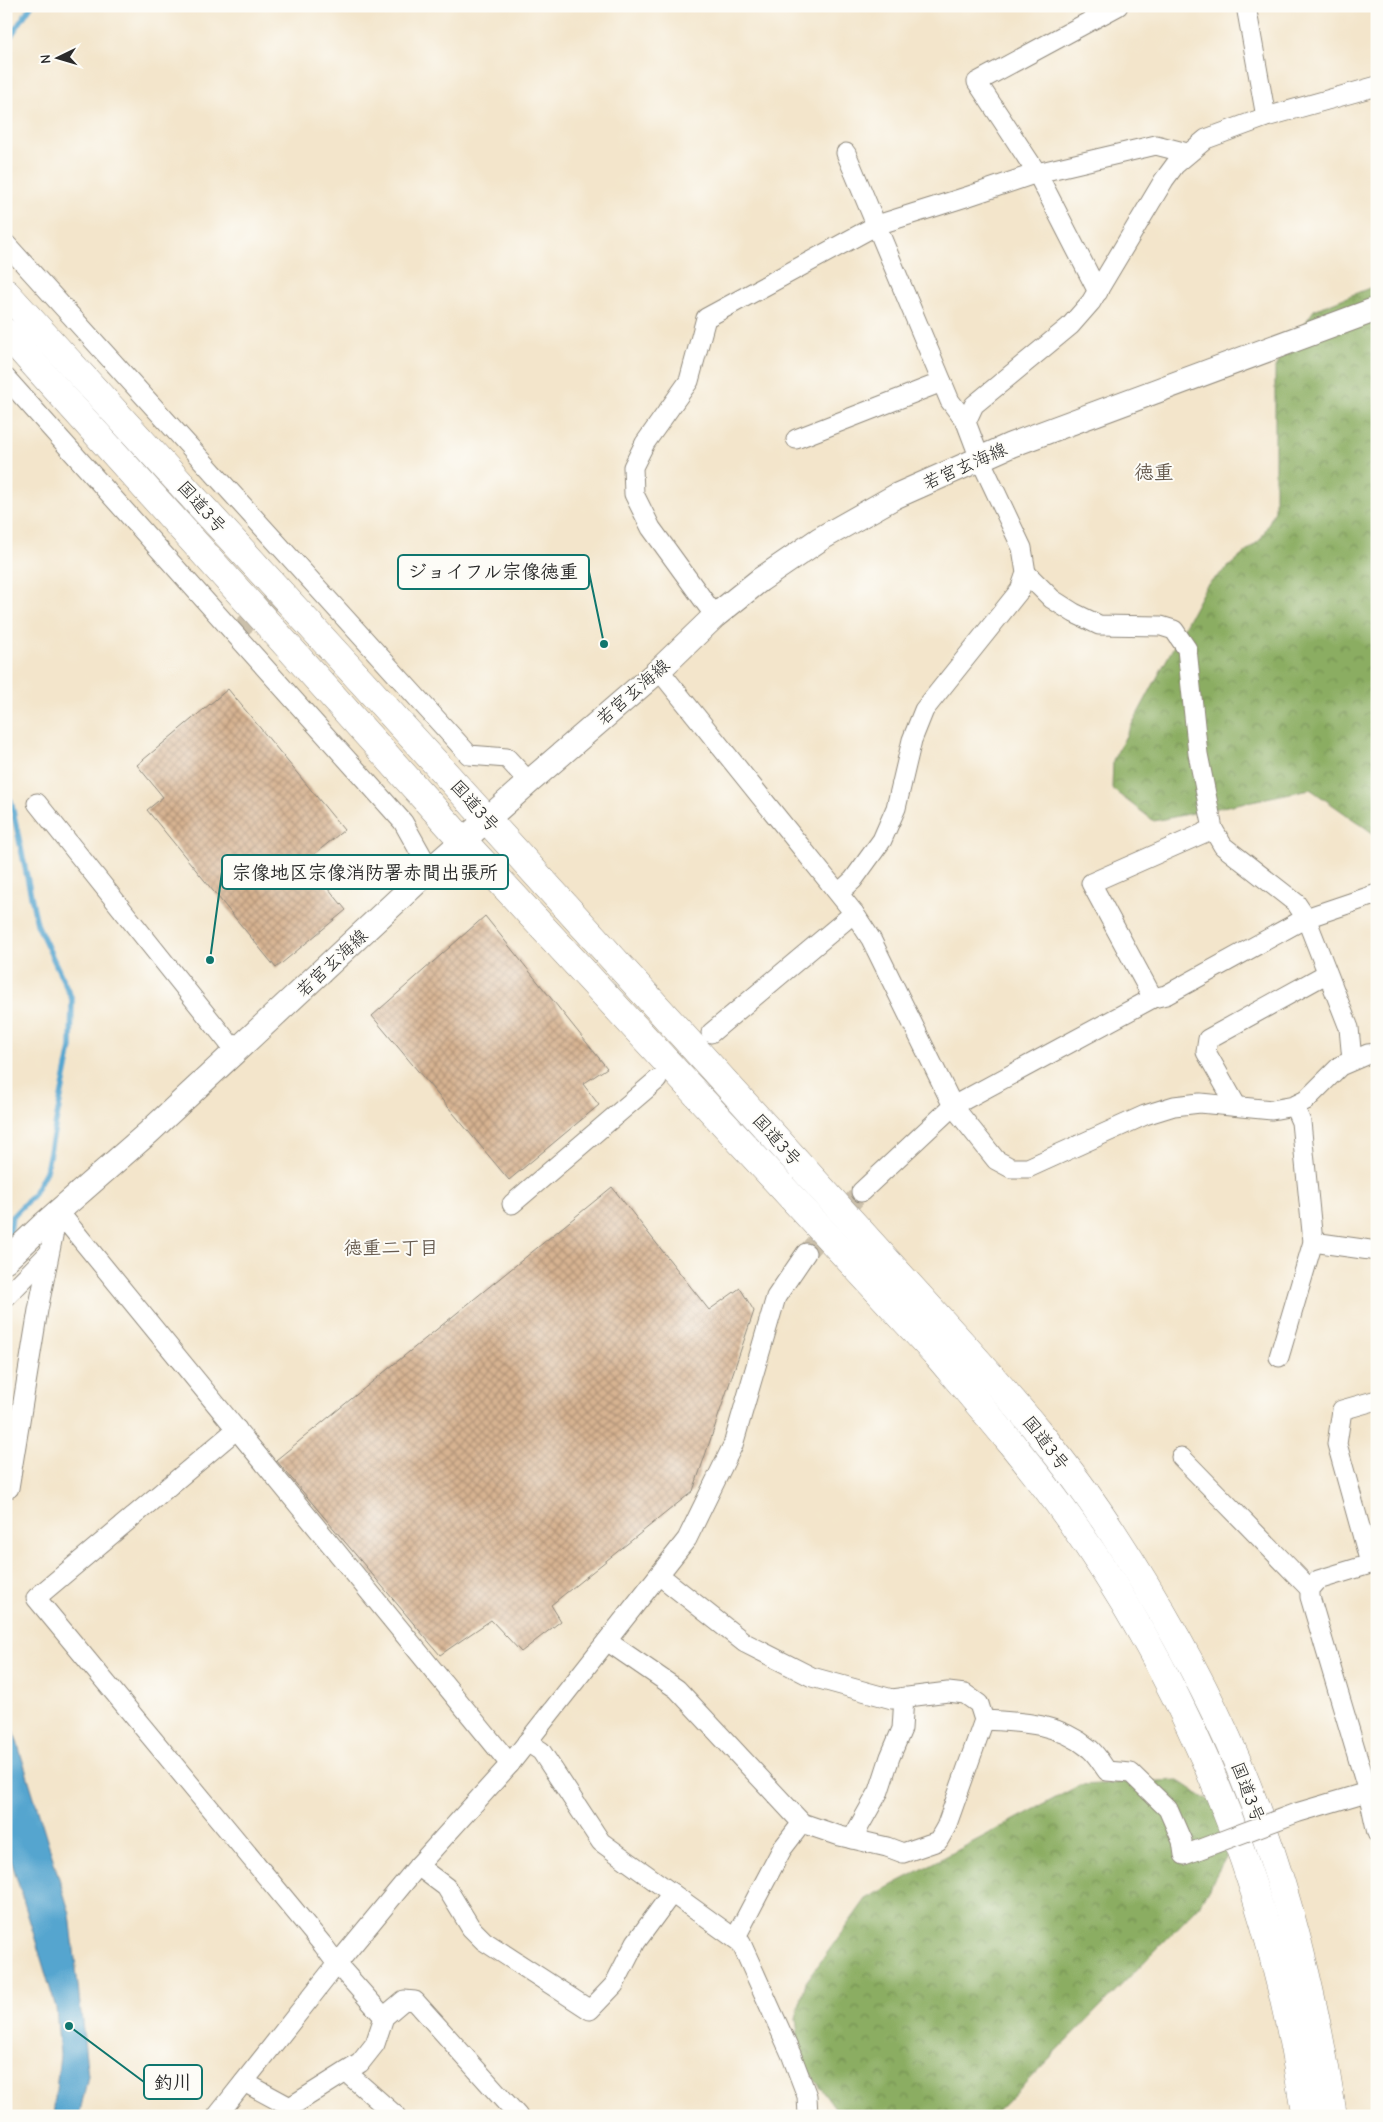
<svg xmlns="http://www.w3.org/2000/svg" width="1383" height="2122" font-family="'Comic Neue','Klee One',sans-serif">
<style>
.forest{fill:url(#forest-crowns);stroke:#5b6c46}
.water{fill:#55a5cf;stroke:#40687d}
.lines{fill:none;stroke-linecap:round;stroke-linejoin:round}
.stream{stroke:#55a5cf;stroke-width:5.5}
.building{fill:url(#building-cross-hatch)}
.minor-tunnel{stroke:#cbc0ab;stroke-width:19;stroke-dasharray:19 9;stroke-linecap:butt}
.minor-casing{stroke:#8f887b;stroke-width:21}
.major-casing{stroke:#8f887b;stroke-width:26}
.highway-casing{stroke:#8f887b;stroke-width:29}
.minor{stroke:#fff;stroke-width:19}
.major{stroke:#fff;stroke-width:24}
.highway{stroke:#fff;stroke-width:28}
.minor-bridge-casing{stroke:#8f887b;stroke-width:21;stroke-linecap:butt}
.minor-bridge{stroke:#fff;stroke-width:19}
.labels{text-anchor:middle;stroke-width:4;stroke-linejoin:round;paint-order:stroke}
.street-label{font-size:18px;fill:#2b2b2b;stroke:#fdfcf7}
.neighbourhood-label{font-size:19px;font-weight:bold;fill:#675b4f;stroke:#fdfcf7}
.quarter-label{font-size:20px;font-weight:bold;fill:#675b4f;stroke:#fdfcf7}
.leader{fill:none;stroke:#0f766e;stroke-width:2}
.callout-dot{fill:#0f766e;stroke:#fdfcf7;stroke-width:2}
.callout{fill:#fdfcf7;stroke:#0f766e;stroke-width:2}
.callout-label{font-size:19px;text-anchor:middle;font-weight:bold;fill:#2b2b2b}
</style>
<defs>
<pattern id="forest-crowns" width="20" height="18" patternUnits="userSpaceOnUse" patternTransform="scale(1.25)"><rect width="20" height="18" fill="#8bad62"/><path d="M2 6a3 3 0 1 1 6 0M12 15a3 3 0 1 1 6 0" fill="none" stroke="#728d51"/></pattern>
<pattern id="building-cross-hatch" width="8" height="8" patternUnits="userSpaceOnUse" patternTransform="scale(1.25)"><rect width="8" height="8" fill="#d7b391"/><path d="M0 0l8 8M0 8l8-8" fill="none" stroke="#af9277"/></pattern>
</defs>
<rect width="100%" height="100%" fill="#fdfcf7"/>
<filter id="ink" filterUnits="userSpaceOnUse"><feTurbulence type="fractalNoise" baseFrequency=".02" numOctaves="2"/><feDisplacementMap in="SourceGraphic" scale="10" xChannelSelector="R" yChannelSelector="G"/><feConvolveMatrix kernelMatrix="1 2 1 2 8 2 1 2 1" color-interpolation-filters="sRGB"/></filter>
<filter id="wash" filterUnits="userSpaceOnUse"><feTurbulence type="fractalNoise" baseFrequency=".0096" numOctaves="4" result="noise"/><feDisplacementMap in="SourceGraphic" scale="20" xChannelSelector="R" yChannelSelector="G"/><feGaussianBlur stdDeviation="1.12" result="paint"/><feColorMatrix in="noise" values="0 0 0 0 0 0 0 0 0 0 0 0 0 0 0 0 0 1.4 0 .05"/><feComposite in="paint" operator="in"/></filter>
<g filter="url(#wash)">
<rect width="100%" height="100%" fill="#f3e5cb"/>
<g class="forest">
<path d="M 1377,285 L 1377,836 L 1310,789 L 1154,821 L 1112,789 L 1113,760 L 1206,586 L 1261,539 L 1275,510 L 1275,367 L 1314,310 Z"/>
<path d="M 1178,1780 L 1218,1807 L 1224,1827 L 1226,1857 L 1199,1906 L 993,2116 L 841,2116 L 801,2061 L 796,2018 L 806,1982 L 866,1899 L 1080,1785 Z"/>
</g>
<path class="water" d="M 6,1706 L 70,1914 L 88,2076 L 79,2116 L 53,2116 L 60,2055 L 56,2008 L 6,1843 Z"/>
<g class="lines">
<g class="stream">
<path d="M 6,43 L 31,6"/>
<path d="M 6,795 L 11,801 L 37,924 L 72,999 L 71,1048 L 46,1171 L 33,1195 L 12,1217 L 8,1248"/>
</g>
</g>
<g id="blocks">
<g class="building">
<path d="M 228,689 L 344,830 L 306,861 L 346,910 L 276,968 L 147,810 L 163,797 L 137,765 Z"/>
<path d="M 485,916 L 607,1068 L 583,1084 L 599,1105 L 509,1180 L 372,1016 Z"/>
<path d="M 612,1187 L 709,1310 L 740,1288 L 754,1311 L 693,1491 L 551,1605 L 561,1621 L 521,1652 L 491,1620 L 440,1655 L 276,1460 Z"/>
</g>
</g>
</g>
<g filter="url(#ink)">
<use href="#blocks" fill-opacity="0" stroke="#8f887b" stroke-width="1"/>
<g class="lines">
<g class="minor-tunnel">
<path d="M 235,633 L 304,575"/>
<path d="M 806,1253 L 861,1192"/>
</g>
<g class="minor-casing">
<g id="minor">
<path d="M 1246,6 L 1266,117"/>
<path d="M 846,153 L 950,401 L 966,422"/>
<path d="M 6,244 L 469,755 L 507,758 L 529,782"/>
<path d="M 1098,292 L 1037,173 L 977,82 L 1118,6"/>
<path d="M 6,378 L 403,822 L 430,870"/>
<path d="M 796,439 L 942,382"/>
<path d="M 1026,573 L 1052,599 L 1074,613 L 1099,625 L 1161,626 L 1174,630 L 1187,649 L 1198,754 L 1213,829"/>
<path d="M 715,616 L 651,528 L 634,494 L 633,467 L 645,443 L 689,381 L 706,318 L 877,225 L 969,196 L 1037,173 L 1156,145 L 1187,153"/>
<path d="M 659,670 L 854,913 L 871,939 L 953,1106 L 996,1160 L 1011,1168 L 1028,1168 L 1145,1115 L 1174,1106 L 1200,1103 L 1272,1110 L 1294,1106 L 1306,1100 L 1340,1066 L 1368,1054 L 1377,1053"/>
<path d="M 37,803 L 236,1052"/>
<path d="M 839,893 L 853,880 L 882,840 L 896,808 L 912,740 L 924,710 L 1020,590 L 1026,573 L 1022,548 L 980,459 L 966,422 L 974,405 L 1070,326 L 1091,302 L 1164,180 L 1175,165 L 1206,139 L 1266,117 L 1377,86"/>
<path d="M 1153,998 L 1091,883 L 1213,829 L 1223,846 L 1296,903 L 1306,918 L 1349,1028 L 1352,1060"/>
<path d="M 711,1033 L 854,913"/>
<path d="M 1236,1105 L 1206,1052 L 1208,1039 L 1326,974"/>
<path d="M 861,1192 L 953,1106 L 1153,998 L 1166,995 L 1306,918 L 1377,894"/>
<path d="M 512,1204 L 657,1080"/>
<path d="M 58,1211 L 510,1764"/>
<path d="M 1313,1242 L 1377,1251"/>
<path d="M 6,1297 L 49,1253"/>
<path d="M 1279,1357 L 1313,1242 L 1301,1122 L 1294,1106"/>
<path d="M 237,1429 L 36,1598 L 323,1945 L 337,1964 L 384,2017"/>
<path d="M 1181,1457 L 1310,1589"/>
<path d="M 9,1488 L 38,1310 L 58,1211"/>
<path d="M 1377,1562 L 1318,1580 L 1310,1589 L 1310,1597 L 1368,1792 L 1377,1833"/>
<path d="M 1370,1563 L 1337,1444 L 1342,1410 L 1377,1400"/>
<path d="M 607,1641 L 677,1689 L 802,1823 L 840,1836 L 887,1847 L 903,1853 L 938,1841 L 946,1827 L 984,1720 L 979,1704 L 965,1694 L 948,1692 L 892,1699 L 812,1677 L 745,1643 L 659,1575"/>
<path d="M 984,1720 C 1023,1722 1058,1723 1090,1749 C 1097,1755 1102,1764 1107,1771 L 1131,1773 L 1168,1809 L 1182,1841 L 1184,1855 L 1195,1851"/>
<path d="M 527,1742 L 541,1751 L 601,1842 L 741,1943 L 791,2054 L 807,2096 L 808,2116"/>
<path d="M 1296,1813 L 1377,1789"/>
<path d="M 852,1839 L 879,1791 L 890,1757 L 902,1729 L 904,1697"/>
<path d="M 418,1866 L 446,1887 L 471,1928 L 484,1941 L 590,2010 L 614,1985 L 636,1942 L 672,1893"/>
<path d="M 739,1931 L 782,1849 L 802,1823"/>
<path d="M 346,2072 L 396,2116"/>
<path d="M 244,2082 L 290,2107 L 360,2063 L 375,2044 L 384,2017 L 404,2000 L 415,2001 L 518,2116"/>
<path d="M 217,2116 L 337,1964 L 418,1866 L 510,1764 L 687,1539 L 733,1445 L 776,1297 L 806,1253"/>
</g>
</g>
<g class="major-casing">
<path id="major" d="M 6,1260 L 45,1223 L 148,1133 L 430,870 L 529,782 L 659,670 L 715,616 L 760,580 L 820,539 L 896,496 L 1011,445 L 1377,309"/>
</g>
<g class="highway-casing">
<g id="highway">
<path d="M 6,293 L 365,685 L 956,1337 C 1012,1399 1068,1463 1113,1533 C 1156,1599 1195,1667 1227,1738 C 1281,1858 1313,1986 1333,2116"/>
<path d="M 6,333 L 463,841 L 938,1356 C 983,1409 1028,1461 1068,1517 C 1175,1667 1251,1842 1289,2022 C 1296,2053 1300,2085 1306,2116"/>
</g>
</g>
<use href="#minor" class="minor"/>
<use href="#major" class="major"/>
<use href="#highway" class="highway"/>
<g class="minor-bridge-casing">
<path id="minor-bridge" d="M 1195,1851 L 1296,1813"/>
</g>
<use href="#minor-bridge" class="minor-bridge"/>
</g>
</g>
<g class="labels">
<g class="street-label">
<text transform="translate(965 466) rotate(-24)" y="6">若宮玄海線</text>
<text transform="translate(202 507) rotate(48)" y="6">国道3号</text>
<text transform="translate(633 692) rotate(-41)" y="6">若宮玄海線</text>
<text transform="translate(475 806) rotate(48)" y="6">国道3号</text>
<text transform="translate(332 963) rotate(-43)" y="6">若宮玄海線</text>
<text transform="translate(777 1140) rotate(48)" y="6">国道3号</text>
<text transform="translate(1046 1443) rotate(52)" y="6">国道3号</text>
<text transform="translate(1248 1792) rotate(69)" y="6">国道3号</text>
</g>
<g class="neighbourhood-label">
<text x="391" y="1254">徳重二丁目</text>
</g>
<g class="quarter-label">
<text x="1154" y="479">徳重</text>
</g>
</g>
<path class="leader" d="M604 644L589 572M210 960L222 872M69 2026L144 2082"/>
<g class="callout-dot">
<circle cx="604" cy="644" r="5"/>
<circle cx="210" cy="960" r="5"/>
<circle cx="69" cy="2026" r="5"/>
</g>
<g class="callout">
<rect x="398" y="555" width="191" height="34" rx="5"/>
<rect x="222" y="855" width="286" height="34" rx="5"/>
<rect x="144" y="2065" width="58" height="34" rx="5"/>
</g>
<g class="callout-label">
<text x="493" y="578">ジョイフル宗像徳重</text>
<text x="365" y="879">宗像地区宗像消防署赤間出張所</text>
<text x="173" y="2089">釣川</text>
</g>
<rect width="1383" height="2122" fill="none" stroke="#fdfcf7" stroke-width="25"/>
<g transform="translate(58 58) rotate(265)" stroke="#fdfcf7" stroke-width="4" paint-order="stroke">
<path d="M0-4L9 19L0 12L-9 19Z" fill="#2b2b2b"/>
<text y="-8" font-size="14" font-weight="bold" text-anchor="middle" fill="#2b2b2b">N</text>
</g>
</svg>
